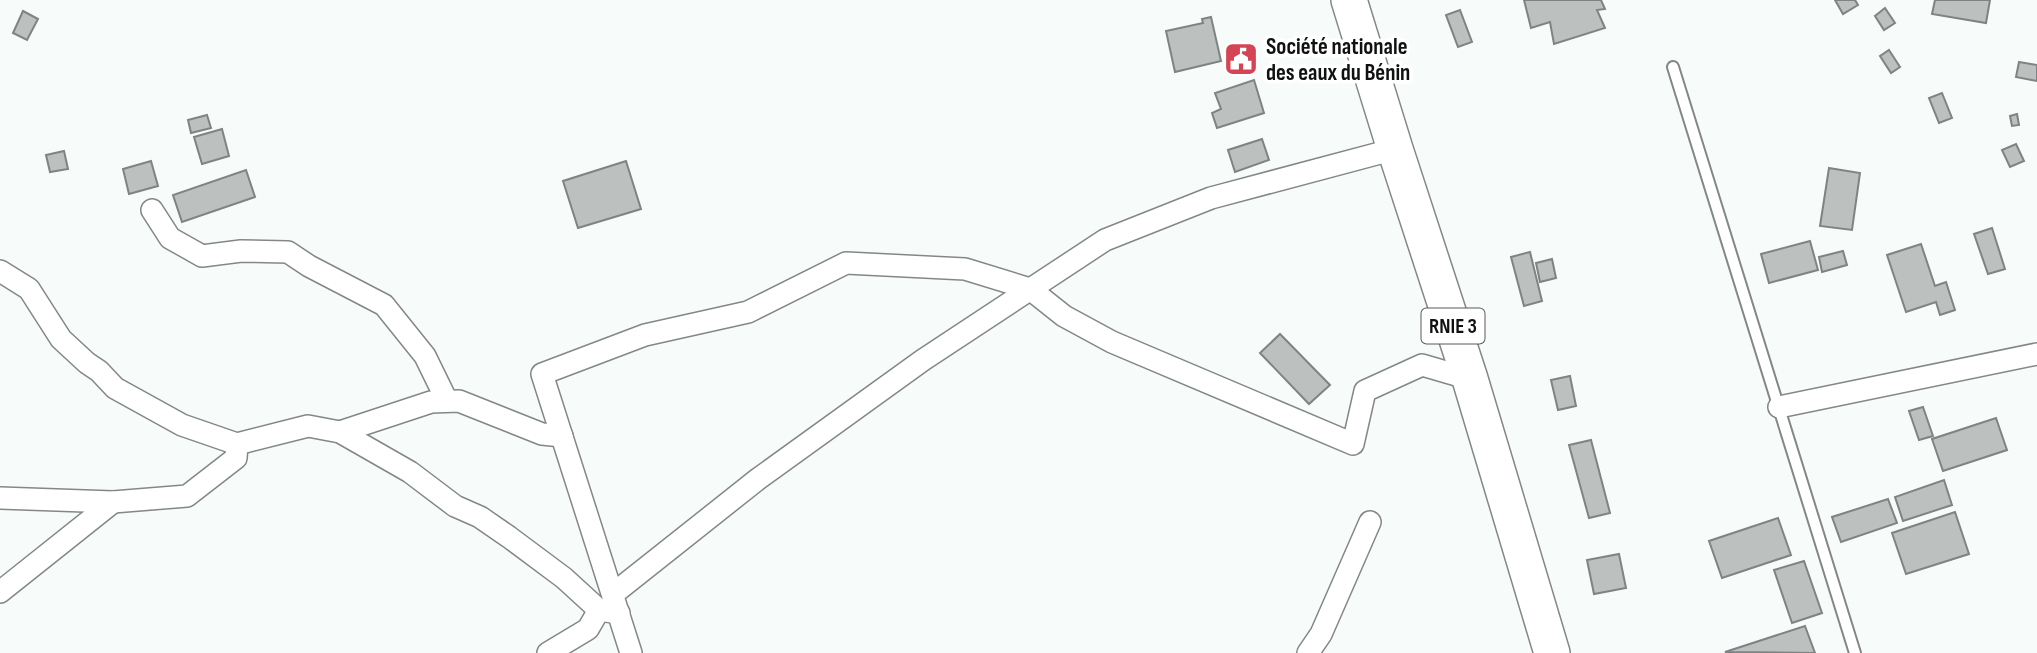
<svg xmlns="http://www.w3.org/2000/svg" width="2037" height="653" font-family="'Sofia Sans Condensed',sans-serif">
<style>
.building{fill:#bcc0bf;stroke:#7f8383;stroke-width:2}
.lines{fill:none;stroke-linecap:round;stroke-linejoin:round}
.service-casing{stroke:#838787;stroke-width:14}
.minor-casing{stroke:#838787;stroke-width:24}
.trunk-casing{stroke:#838787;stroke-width:38}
.service{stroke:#fff;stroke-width:10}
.minor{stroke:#fff;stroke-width:21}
.trunk{stroke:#fff;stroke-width:35}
.labels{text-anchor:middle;stroke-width:7;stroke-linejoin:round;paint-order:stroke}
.shield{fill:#fff;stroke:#585958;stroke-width:2}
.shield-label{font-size:21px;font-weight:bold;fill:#101211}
.poi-label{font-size:23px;font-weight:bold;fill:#101211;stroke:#fff;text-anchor:start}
</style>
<rect width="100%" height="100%" fill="#f7fcfb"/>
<g class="building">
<path d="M 1524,0 L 1601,0 L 1605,9 L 1597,10 L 1605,28 L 1554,44 L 1550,22 L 1531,28 Z"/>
<path d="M 1835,0 L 1855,0 L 1858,5 L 1843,14 Z"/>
<path d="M 1935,0 L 1990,0 L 1986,23 L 1932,14 Z"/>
<path d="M 1885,8 L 1895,23 L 1884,30 L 1875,16 Z"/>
<path d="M 1460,10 L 1472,42 L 1458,47 L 1446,15 Z"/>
<path d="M 23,11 L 38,19 L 27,40 L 13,33 Z"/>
<path d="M 1211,17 L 1221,61 L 1175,72 L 1166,31 L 1203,23 L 1202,19 Z"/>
<path d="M 1889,50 L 1900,67 L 1891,73 L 1880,56 Z"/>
<path d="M 2019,62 L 2037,65 L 2037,81 L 2016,77 Z"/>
<path d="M 1254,80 L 1264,113 L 1217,128 L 1212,113 L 1221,109 L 1215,93 Z"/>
<path d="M 1942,93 L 1952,118 L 1939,123 L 1929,98 Z"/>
<path d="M 2017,114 L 2019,125 L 2012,126 L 2010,116 Z"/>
<path d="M 207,115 L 211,128 L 191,133 L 188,120 Z"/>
<path d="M 222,129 L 229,156 L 202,164 L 194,137 Z"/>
<path d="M 1262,139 L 1269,160 L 1235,172 L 1228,150 Z"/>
<path d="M 2016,144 L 2024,161 L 2010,167 L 2002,150 Z"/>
<path d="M 64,151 L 68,169 L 50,172 L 46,155 Z"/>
<path d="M 151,161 L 158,186 L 129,194 L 123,169 Z"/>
<path d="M 626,161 L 641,209 L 578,228 L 563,181 Z"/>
<path d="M 1829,168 L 1860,173 L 1852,230 L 1820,226 Z"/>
<path d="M 246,170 L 255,197 L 182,222 L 173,195 Z"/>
<path d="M 1992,228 L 2005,269 L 1988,274 L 1974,234 Z"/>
<path d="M 1810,241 L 1818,270 L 1769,283 L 1761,254 Z"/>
<path d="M 1921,244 L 1935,286 L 1946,282 L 1955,310 L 1940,315 L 1936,302 L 1906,312 L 1887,255 Z"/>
<path d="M 1843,251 L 1847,265 L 1822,272 L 1819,257 Z"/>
<path d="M 1530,252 L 1542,301 L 1524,306 L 1511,257 Z"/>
<path d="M 1552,259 L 1556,278 L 1540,282 L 1536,263 Z"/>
<path d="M 1280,334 L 1330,385 L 1309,404 L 1260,353 Z"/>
<path d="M 1570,376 L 1576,406 L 1558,410 L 1551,380 Z"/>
<path d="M 1923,407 L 1933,436 L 1919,440 L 1909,411 Z"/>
<path d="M 1996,418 L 2007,450 L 1943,471 L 1932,439 Z"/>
<path d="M 1591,440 L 1610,513 L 1589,518 L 1569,445 Z"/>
<path d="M 1944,480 L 1952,505 L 1903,521 L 1895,497 Z"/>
<path d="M 1888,499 L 1897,523 L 1841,542 L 1832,517 Z"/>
<path d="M 1955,512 L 1969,554 L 1906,574 L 1892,533 Z"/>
<path d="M 1778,518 L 1791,555 L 1722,578 L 1709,541 Z"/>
<path d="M 1619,554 L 1626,588 L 1594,594 L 1587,560 Z"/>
<path d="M 1804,561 L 1822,613 L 1792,623 L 1774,570 Z"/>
<path d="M 1805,626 L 1815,653 L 1725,652 Z"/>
</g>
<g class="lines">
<g class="service-casing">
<path id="service" d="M 1673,67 L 1855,653"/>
</g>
<g class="minor-casing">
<g id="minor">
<path d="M 152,210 L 170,238 L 202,256 L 241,251 L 288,252 L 309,266 L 384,305 L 425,356 L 447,401"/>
<path d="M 0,271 L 29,289 L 61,339 L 87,363 L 99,371 L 115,388 L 182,425 L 237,444 L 308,426 L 340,432 L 410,472 L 455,506 L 480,517 L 509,537 L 564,578 L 599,610 L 619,613"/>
<path d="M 1779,407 L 2037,354"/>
<path d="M 340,432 L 431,402 L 459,401 L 542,434 L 562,436"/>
<path d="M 0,498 L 113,502 L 187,496 L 236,458 L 237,444"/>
<path d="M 0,592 L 113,502"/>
<path d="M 613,594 L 758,479 L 923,360 L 1105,240 L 1211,198 L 1395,149"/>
<path d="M 548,653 L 588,629 L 599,610"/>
<path d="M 631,653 L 542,374 L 645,335 L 748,312 L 846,263 L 965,269 L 1030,289 L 1064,316 L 1112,342 L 1353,444 L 1365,391 L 1422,365 L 1470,379"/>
<path d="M 1308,653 L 1321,634 L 1370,522"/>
</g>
</g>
<g class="trunk-casing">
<path id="trunk" d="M 1349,0 L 1395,149 L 1470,379 L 1552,653"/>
</g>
<use href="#service" class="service"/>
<use href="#minor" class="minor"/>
<use href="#trunk" class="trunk"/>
</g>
<defs>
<g id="civic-square" transform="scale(1.75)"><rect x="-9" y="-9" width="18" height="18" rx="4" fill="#d54455" stroke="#fff"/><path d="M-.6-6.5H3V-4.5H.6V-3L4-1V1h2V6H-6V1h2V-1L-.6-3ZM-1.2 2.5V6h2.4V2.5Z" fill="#fff"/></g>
</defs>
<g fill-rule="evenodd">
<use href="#civic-square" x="1241" y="59"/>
</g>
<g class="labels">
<rect class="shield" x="1421.5" y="308.5" width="63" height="35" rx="5"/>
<g class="shield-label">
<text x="1453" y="333">RNIE 3</text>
</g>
<g class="poi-label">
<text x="1266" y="54">Société nationale<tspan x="1266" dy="26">des eaux du Bénin</tspan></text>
</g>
</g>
</svg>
